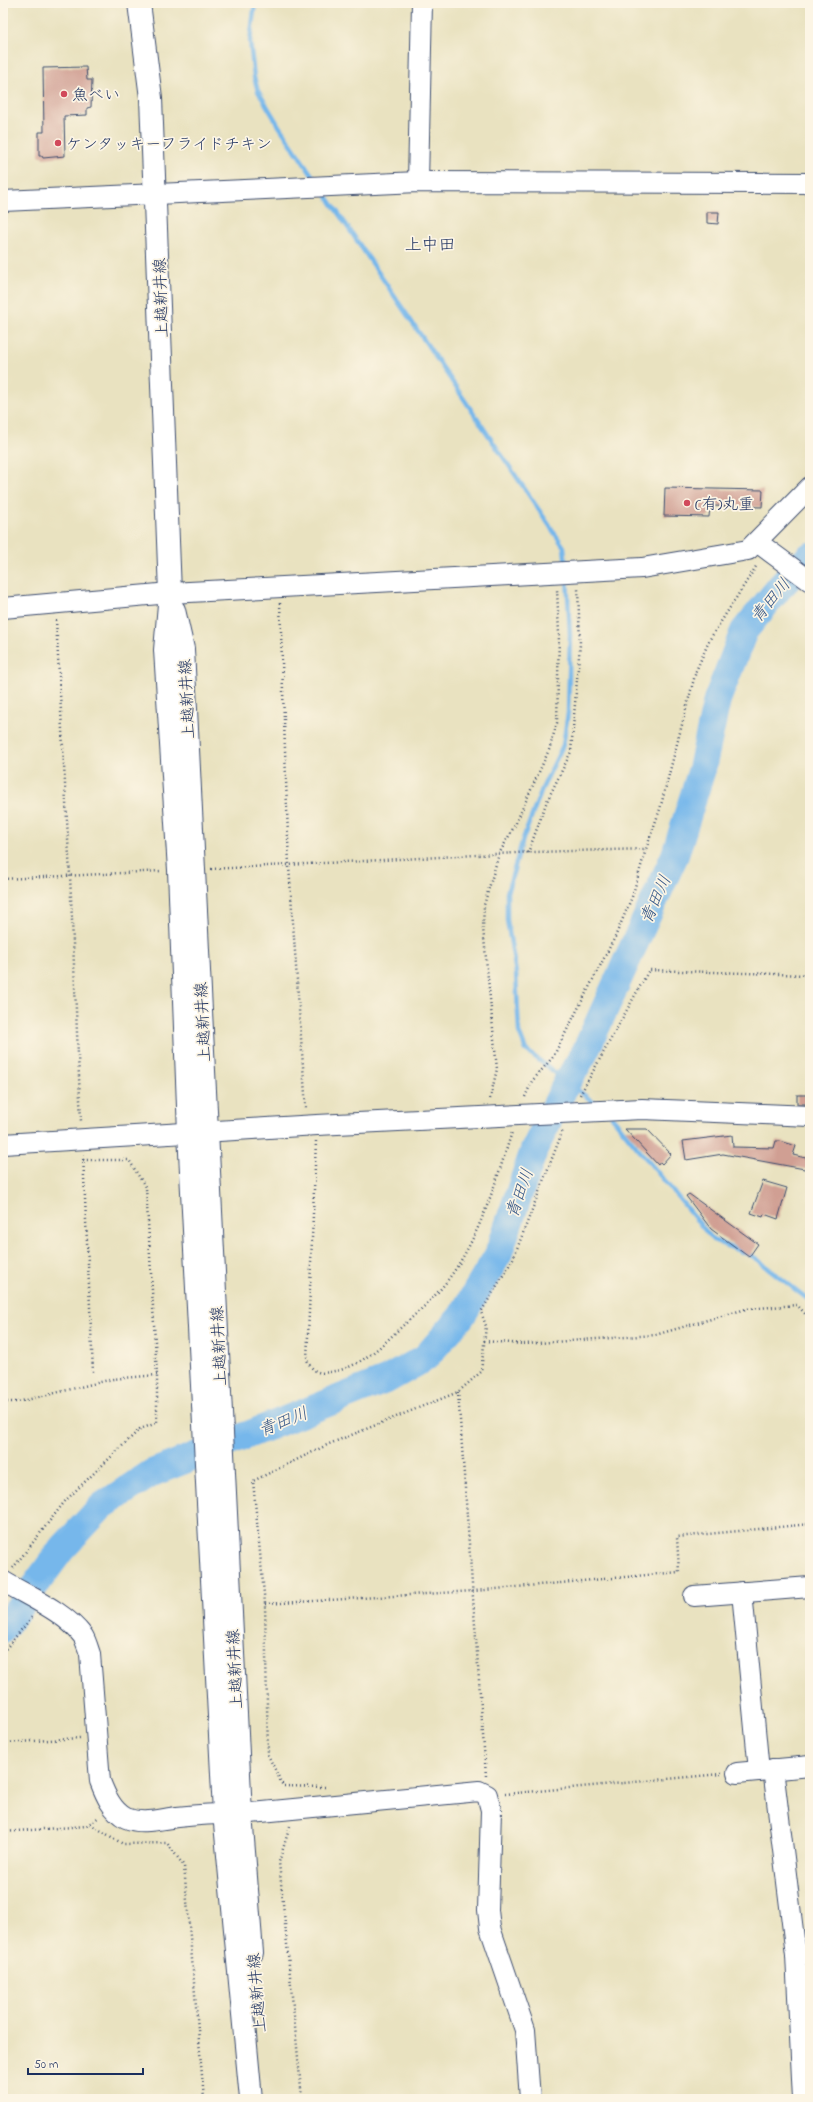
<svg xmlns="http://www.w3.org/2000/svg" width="813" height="2102" font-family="'Indie Flower','Klee One',sans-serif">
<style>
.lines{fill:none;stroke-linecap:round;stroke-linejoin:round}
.stream{stroke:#76b7eb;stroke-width:4.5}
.river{stroke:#76b7eb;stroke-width:28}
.building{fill:#d09f93}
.minor-casing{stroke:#3a4a6d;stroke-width:22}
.major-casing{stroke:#3a4a6d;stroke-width:24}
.path{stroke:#3a4a6d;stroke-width:2.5;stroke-dasharray:1 3;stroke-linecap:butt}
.minor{stroke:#fff;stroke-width:20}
.major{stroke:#fff;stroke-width:22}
.poi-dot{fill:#d1495b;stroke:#fcf5e5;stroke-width:1.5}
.labels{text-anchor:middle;stroke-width:3.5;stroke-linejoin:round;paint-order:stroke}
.poi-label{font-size:16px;fill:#1b2f5e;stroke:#fcf5e5;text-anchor:start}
.street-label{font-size:16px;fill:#1b2f5e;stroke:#fcf5e5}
.neighbourhood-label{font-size:17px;fill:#1b2f5e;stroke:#fcf5e5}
.water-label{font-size:17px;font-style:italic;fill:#365888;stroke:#fcf5e5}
</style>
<rect width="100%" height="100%" fill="#fcf5e5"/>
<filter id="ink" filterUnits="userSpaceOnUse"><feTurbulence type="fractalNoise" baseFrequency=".025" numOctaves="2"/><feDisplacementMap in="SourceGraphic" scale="8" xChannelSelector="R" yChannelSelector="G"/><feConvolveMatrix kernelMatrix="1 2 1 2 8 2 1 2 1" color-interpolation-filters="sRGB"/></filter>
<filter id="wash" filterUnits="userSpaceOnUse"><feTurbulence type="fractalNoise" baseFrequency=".012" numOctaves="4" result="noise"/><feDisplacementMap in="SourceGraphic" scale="16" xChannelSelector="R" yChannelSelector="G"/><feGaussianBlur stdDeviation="0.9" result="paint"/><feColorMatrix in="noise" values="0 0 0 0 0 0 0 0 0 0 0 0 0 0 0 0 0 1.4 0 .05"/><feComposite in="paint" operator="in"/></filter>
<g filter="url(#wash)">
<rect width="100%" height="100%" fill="#e9e2c0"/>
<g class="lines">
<g class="stream">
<path d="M 255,3 L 250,41 L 254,77 L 258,91 L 279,126 L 316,181"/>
<path d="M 324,192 L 564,547 L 566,567"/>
<path d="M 567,576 L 570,635 L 568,713 L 563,745 L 542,789 L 523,839 L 507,893 L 507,920 L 516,973 L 519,1032 L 526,1050 L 597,1105"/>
<path d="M 612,1117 L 713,1240 L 754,1257 L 810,1301"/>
</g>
<path class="river" d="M 3,1629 L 61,1550 L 102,1506 L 152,1473 L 388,1379 L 425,1358 L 461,1317 L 498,1255 L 534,1150 L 567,1082 L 585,1052 L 675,855 L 702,769 L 717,700 L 744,631 L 780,587 L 810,556"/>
</g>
<g id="blocks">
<g class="building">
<path d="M 86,67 L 87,80 L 92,80 L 91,107 L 87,108 L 87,115 L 64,116 L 65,156 L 43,158 L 42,156 L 39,156 L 39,132 L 44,132 L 43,68 Z"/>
<path d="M 707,212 L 719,212 L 718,224 L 707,223 Z"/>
<path d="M 665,488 L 763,490 L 762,507 L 710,506 L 709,517 L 664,516 Z"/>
<rect x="797" y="1095" width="13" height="9"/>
<path d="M 625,1129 L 647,1129 L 671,1154 L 662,1164 L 660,1162 L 658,1165 Z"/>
<path d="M 732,1135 L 733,1147 L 774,1148 L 776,1141 L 779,1141 L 796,1146 L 793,1155 L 810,1159 L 810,1170 L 723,1154 L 686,1160 L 683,1141 Z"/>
<path d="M 763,1181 L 787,1188 L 778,1219 L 764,1214 L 763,1217 L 751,1213 Z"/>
<path d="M 689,1194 L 758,1244 L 749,1257 L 711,1229 L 686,1196 Z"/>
</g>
</g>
</g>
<g filter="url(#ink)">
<use href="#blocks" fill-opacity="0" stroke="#3a4a6d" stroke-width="1"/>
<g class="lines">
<g class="minor-casing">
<g id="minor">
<path d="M 418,182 L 422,3"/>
<path d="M 3,201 L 418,182 L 810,183"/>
<path d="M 757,542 L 810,581"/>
<path d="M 3,608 L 170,593 L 642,568 L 748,550 L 810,487"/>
<path d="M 3,1144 L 317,1125 L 642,1109 L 810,1116"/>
<path d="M 3,1581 C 29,1597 64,1611 83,1636 C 86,1641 88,1648 90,1654 L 100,1781 C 105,1794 112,1811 126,1818 C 142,1825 160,1819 177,1817 C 198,1815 220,1813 241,1814 L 479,1791 L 487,1795 L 491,1810 L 488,1910 L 490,1928 L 525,2030 L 530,2099"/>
<path d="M 742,1592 L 759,1771"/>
<path d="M 694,1596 L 810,1587"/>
<path d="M 773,1769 L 796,1955"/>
<path d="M 737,1773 L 810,1766"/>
<path d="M 803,2099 L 796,1955 L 810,1954"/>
</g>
</g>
<g class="major-casing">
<g id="major">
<path d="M 139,3 L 151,98 L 170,593 L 165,650 L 179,870 L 189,1133 L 224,1813 L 251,2099"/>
<path d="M 174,610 L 183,649 L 241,1814 L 252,1953"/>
</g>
</g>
<g class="path">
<path d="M 280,603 L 289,866 L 306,1109"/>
<path d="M 56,620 L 70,875 L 81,1122"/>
<path d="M 528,853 L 547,801 L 571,752 L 580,644 L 578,588"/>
<path d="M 211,869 L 534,852 L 646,849 L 660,809 L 696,671 L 710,639 L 757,565"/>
<path d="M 3,879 L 162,871"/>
<path d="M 580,1095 L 649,970 L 810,975"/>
<path d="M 525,1097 L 532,1081 L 553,1057 L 615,937 L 632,897 L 646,849"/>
<path d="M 490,1099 L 497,1069 L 483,928 L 484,905 L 499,854 L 515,825 L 549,750 L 557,723 L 559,634 L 557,589"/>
<path d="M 316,1141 L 307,1360 C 315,1377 324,1373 340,1370 C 362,1364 381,1347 397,1331 C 416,1314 436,1297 450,1277 C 481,1234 496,1181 512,1132"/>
<path d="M 83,1155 L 93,1372"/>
<path d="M 484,1341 L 524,1344 L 655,1335 L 746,1309 L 797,1305 L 810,1319"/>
<path d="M 458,1392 L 486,1776"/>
<path d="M 3,1402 L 18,1402 L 113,1379 L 157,1375"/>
<path d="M 13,1568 L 66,1500 L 140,1429 L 157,1423 L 157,1375 L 146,1188 L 129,1160 L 83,1160"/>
<path d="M 265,1604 L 474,1591 L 679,1572 L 677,1537 L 810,1524"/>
<path d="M 3,1652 L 32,1617"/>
<path d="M 3,1743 L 80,1738"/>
<path d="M 325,1787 L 283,1786 L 268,1755 L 265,1604 L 253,1481 L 329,1444 L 458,1392 L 481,1372 L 486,1326 L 481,1312 L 513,1259 L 563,1130"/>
<path d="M 505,1794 L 721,1774"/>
<path d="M 90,1824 L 123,1844 L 167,1843 L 184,1866 L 204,2099"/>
<path d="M 290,1826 L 279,1862 L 302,2099"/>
<path d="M 3,1832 L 86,1826 L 99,1817"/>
</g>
<use href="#minor" class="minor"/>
<use href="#major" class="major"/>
</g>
</g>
<g class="poi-dot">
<circle cx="64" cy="94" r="4"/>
<circle cx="58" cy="143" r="4"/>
<circle cx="687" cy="503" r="4"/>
</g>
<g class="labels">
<g class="poi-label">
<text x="72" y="100">魚べい</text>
<text x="66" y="149">ケンタッキーフライドチキン</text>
<text x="695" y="509">(有)丸重</text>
</g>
<g class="street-label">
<text transform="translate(160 298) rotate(-92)" y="6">上越新井線</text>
<text transform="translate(186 699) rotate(-93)" y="6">上越新井線</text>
<text transform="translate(202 1022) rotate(-93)" y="6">上越新井線</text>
<text transform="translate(218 1346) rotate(-93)" y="6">上越新井線</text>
<text transform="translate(234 1669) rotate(-93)" y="6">上越新井線</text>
<text transform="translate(256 1993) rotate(-95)" y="6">上越新井線</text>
</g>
<g class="neighbourhood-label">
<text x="430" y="250">上中田</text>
</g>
<g class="water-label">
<text transform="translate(770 600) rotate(-50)" y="6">青田川</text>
<text transform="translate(655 899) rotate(-66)" y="6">青田川</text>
<text transform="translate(519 1193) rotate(-71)" y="6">青田川</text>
<text transform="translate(283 1421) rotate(-22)" y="6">青田川</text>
</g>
</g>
<rect width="813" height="2102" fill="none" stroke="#fcf5e5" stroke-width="16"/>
<path d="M28 2068v6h115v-6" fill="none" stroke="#1b2f5e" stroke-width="2"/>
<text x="34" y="2068" font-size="12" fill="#1b2f5e" stroke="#fcf5e5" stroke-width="3" paint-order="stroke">50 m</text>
</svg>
